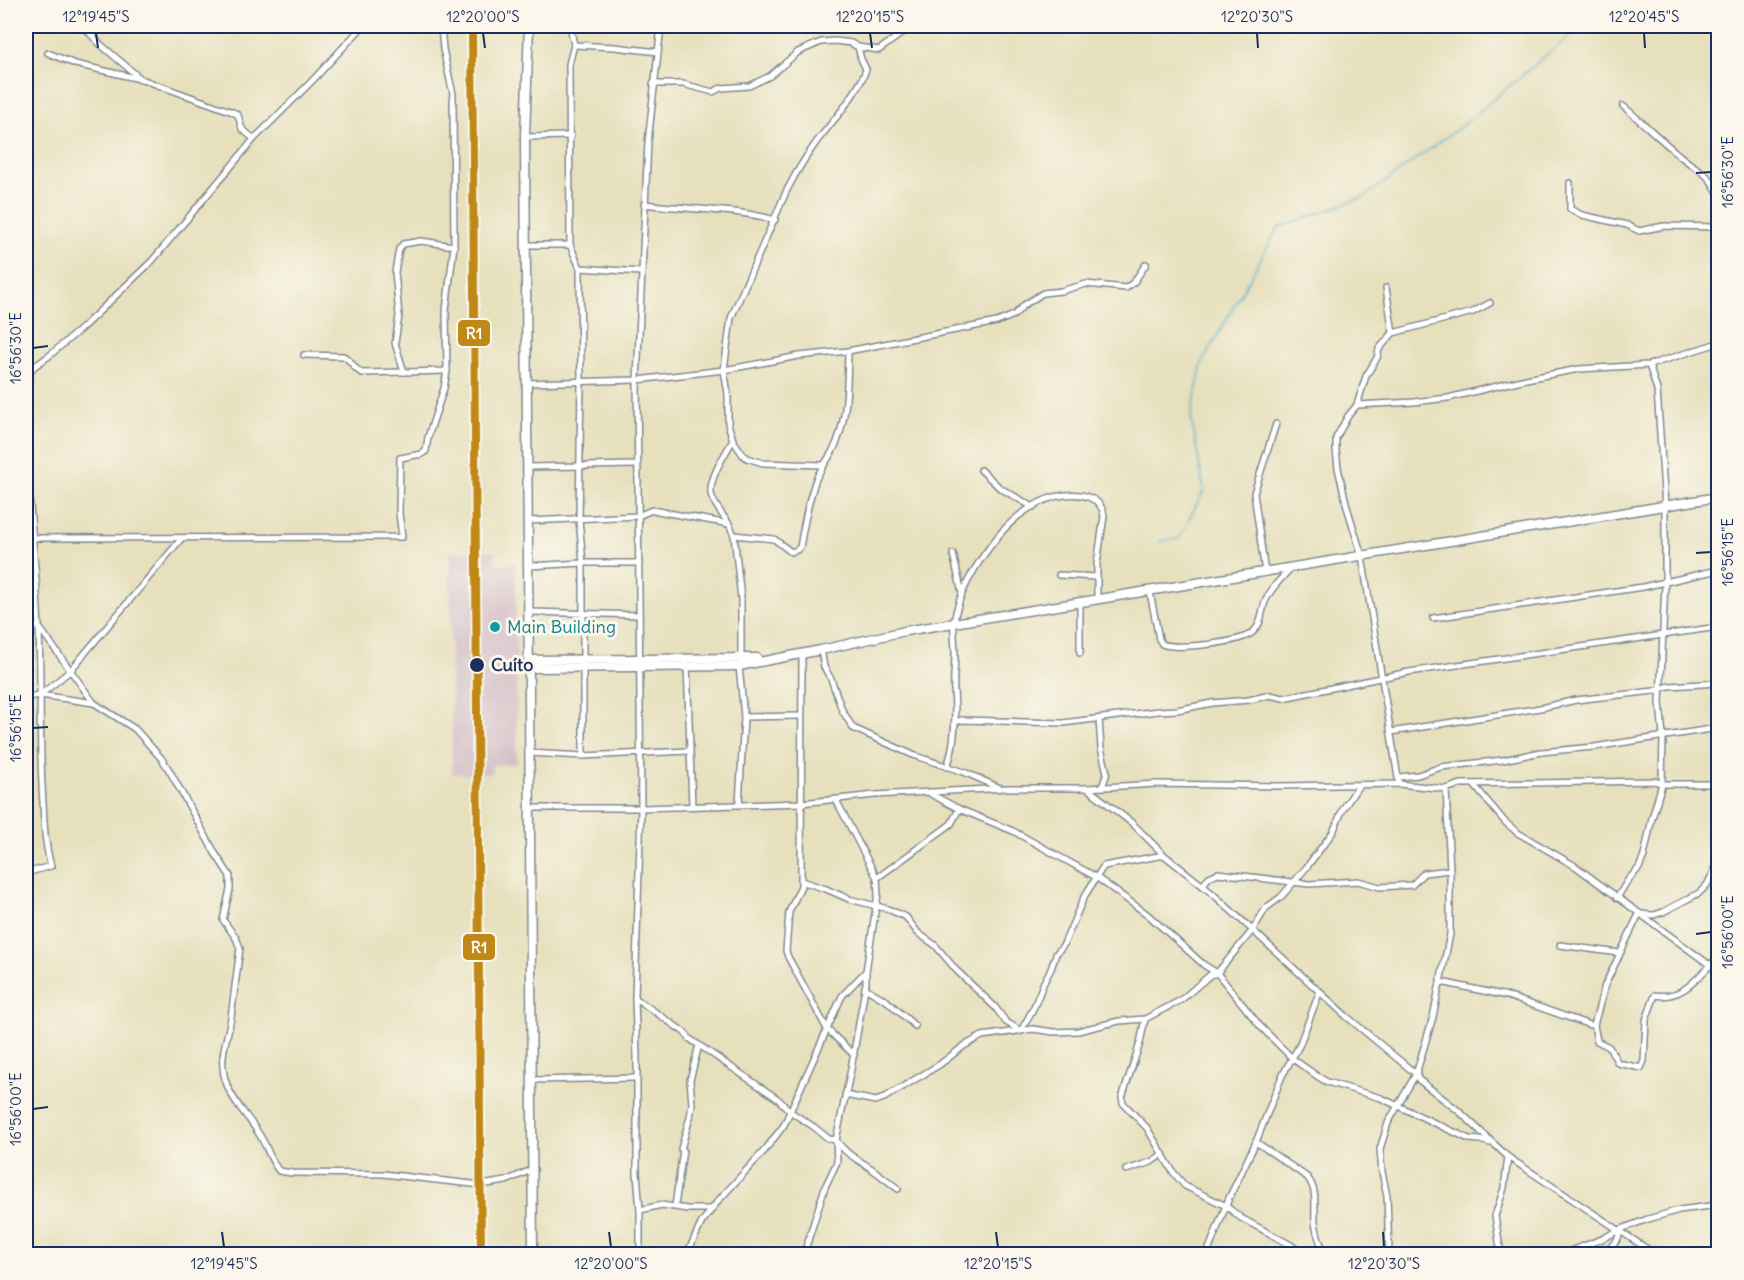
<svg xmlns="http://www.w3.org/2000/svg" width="1744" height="1280" font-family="Delius,sans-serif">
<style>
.industrial{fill:#d2bdc6}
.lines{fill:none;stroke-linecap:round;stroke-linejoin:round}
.stream{stroke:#48aac7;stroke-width:1.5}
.street-casing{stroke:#80888e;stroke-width:8}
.primary-casing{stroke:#80888e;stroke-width:11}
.street{stroke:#fff;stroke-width:5}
.primary{stroke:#fff;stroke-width:8}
.rail-1-casing{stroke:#fbf7ec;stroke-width:12}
.rail-1{stroke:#c08818;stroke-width:8}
.ticks{fill:none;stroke:#1b2f5e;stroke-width:2}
.culture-dot{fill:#0f9aa8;stroke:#fbf7ec;stroke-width:2}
.stop-dot{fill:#1b2f5e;stroke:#fbf7ec;stroke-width:2}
.labels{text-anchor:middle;stroke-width:6;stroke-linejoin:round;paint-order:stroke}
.culture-label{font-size:18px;fill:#0d838f;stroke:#fbf7ec;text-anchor:start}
.stop-label{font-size:18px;font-weight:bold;fill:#1b2f5e;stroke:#fbf7ec;text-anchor:start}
.line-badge{stroke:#fbf7ec;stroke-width:2}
.badge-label{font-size:16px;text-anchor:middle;font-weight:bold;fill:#fff}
.neatline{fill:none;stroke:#1b2f5e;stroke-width:2}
.ticks-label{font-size:15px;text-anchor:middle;fill:#1b2f5e}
</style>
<rect width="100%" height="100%" fill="#fbf7ec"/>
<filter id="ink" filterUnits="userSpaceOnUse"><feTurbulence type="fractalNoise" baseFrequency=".0167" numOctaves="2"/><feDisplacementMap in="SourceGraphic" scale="12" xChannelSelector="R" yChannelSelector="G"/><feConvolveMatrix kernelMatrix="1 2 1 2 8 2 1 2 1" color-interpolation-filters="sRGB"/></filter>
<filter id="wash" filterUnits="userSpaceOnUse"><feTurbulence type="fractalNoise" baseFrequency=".008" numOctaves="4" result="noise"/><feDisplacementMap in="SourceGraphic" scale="24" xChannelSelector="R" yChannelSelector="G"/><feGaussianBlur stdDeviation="1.35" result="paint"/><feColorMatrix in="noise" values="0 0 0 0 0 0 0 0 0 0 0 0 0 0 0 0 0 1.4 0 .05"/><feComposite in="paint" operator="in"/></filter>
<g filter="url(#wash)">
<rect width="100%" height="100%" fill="#e6e0bd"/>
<path class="industrial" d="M 450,551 L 494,551 L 495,564 L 516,563 L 517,764 L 492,765 L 491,774 L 452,774 Z"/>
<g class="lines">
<path class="stream" d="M 1160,541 L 1179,539 L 1204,490 L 1191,417 L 1202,363 L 1278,228 L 1364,197 L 1464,124 L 1581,26"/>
</g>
</g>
<g filter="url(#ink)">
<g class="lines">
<g class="street-casing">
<g id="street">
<path d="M 83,26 L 100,44 L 141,79 L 233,112 L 238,115 L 242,129 L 254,139"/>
<path d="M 570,26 L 574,45 L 569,64 L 570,245 L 580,268 L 581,381 L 579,519 L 583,563 L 583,756"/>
<path d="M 574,45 L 615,47 L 658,52"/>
<path d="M 48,53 L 75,64 L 140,79"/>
<path d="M 653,84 L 683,84 L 713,92 L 721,88 L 749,86 L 770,76 L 798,52 L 821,42 L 835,41 L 851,43 L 858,47 L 879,50 L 912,26"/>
<path d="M 1623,106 C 1642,122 1660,139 1679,155 C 1696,170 1708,171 1718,193"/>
<path d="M 525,137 L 571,136"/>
<path d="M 1570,183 L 1570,209 L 1582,215 L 1627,225 L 1639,231 L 1664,226 L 1718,227"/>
<path d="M 644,204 C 688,210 732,208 775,220"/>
<path d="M 526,245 L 570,245"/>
<path d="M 580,268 L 641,272"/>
<path d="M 1386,288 L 1393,333"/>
<path d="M 304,355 L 343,356 C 352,360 353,369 362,373 L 447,371"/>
<path d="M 404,372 L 395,343 L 399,316 L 395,272 L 399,249 L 403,244 L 421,241 L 454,246"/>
<path d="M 527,383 L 637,380 L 724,370 L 799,356 L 848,351 L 997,322 L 1014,315 L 1024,305 L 1043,293 L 1061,291 L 1086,284 L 1126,288 L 1134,282 L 1146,264"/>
<path d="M 1357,405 L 1414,402 L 1448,398 L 1526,379 L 1579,369 L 1649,365 L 1718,343"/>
<path d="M 823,465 L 763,463 L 747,458 L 743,455 L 733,440 L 728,424 L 728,394 L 724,370 L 731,318 L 786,192 C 798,168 813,145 830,125 C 841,112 862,85 866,69 L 861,59 L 858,47"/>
<path d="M 528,467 L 638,465"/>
<path d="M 981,470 L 1000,488 L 1033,507"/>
<path d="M 529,521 L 638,516 L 652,510 L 729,524 L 734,535 L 741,598 L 741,658"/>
<path d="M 729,524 C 723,515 713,504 711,494 C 709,478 725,454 733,440"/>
<path d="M 734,535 L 774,539 L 791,552 L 797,550 L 800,547 C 804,524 808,501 816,479 C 822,466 832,455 837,442 C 848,413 847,382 848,351"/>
<path d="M 34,538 L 402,537 L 399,513 L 400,458 L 422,454 L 426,451 L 428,437 L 444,388 L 447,371 L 446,310 L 454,246 L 453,94 L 443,49 L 441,26"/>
<path d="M 953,554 L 962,593"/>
<path d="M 529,566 L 583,563 L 639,563"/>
<path d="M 1265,573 L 1254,493 L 1276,424"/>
<path d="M 1059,575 L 1096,577"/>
<path d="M 1150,592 L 1159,639 L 1162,644 C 1177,650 1241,643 1253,632 C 1262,624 1261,613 1265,602 C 1270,589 1281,579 1290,569"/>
<path d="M 1080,603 L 1080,653"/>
<path d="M 530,612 L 639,615"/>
<path d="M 1433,618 L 1643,587 L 1718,570"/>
<path d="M 26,622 L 39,627 L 94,703 L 135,729 L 161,758 L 168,768 L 215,853 L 230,876 L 230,889 L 223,920 L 236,938 L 240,948 C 237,971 234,994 231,1017 C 227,1043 217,1058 227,1085 C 234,1104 249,1117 259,1134 C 267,1146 270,1160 279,1171 L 292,1173 L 383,1174 L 481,1185 L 506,1181 L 533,1169"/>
<path d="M 821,650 L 824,667 L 831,679 L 842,710 L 853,728 L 913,755 L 964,772 L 1000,788"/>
<path d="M 802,654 L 801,886 L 789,912 L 786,951 L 788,957 L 827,1029 L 854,1055"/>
<path d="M 687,663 L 692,806"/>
<path d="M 40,695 L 70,671 L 182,538"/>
<path d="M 26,697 L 40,695 L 94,703"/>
<path d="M 744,717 L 801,716"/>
<path d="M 1099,719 L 1101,748 L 1107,773 L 1102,787"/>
<path d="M 955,722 L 962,720 L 1063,723 L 1158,711 L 1177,710 L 1212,703 L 1249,700 L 1270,695 L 1283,698 L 1409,672 L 1718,627"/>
<path d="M 1391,732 L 1540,708 L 1576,700 L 1654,691 L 1669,686 L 1718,683"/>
<path d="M 529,753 L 583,756 L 689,751"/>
<path d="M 947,767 C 956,742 956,716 954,690 C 953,678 955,666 955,654 C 955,643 953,632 954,622 C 959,589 980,558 1000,534 C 1015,516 1041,497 1065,495 C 1081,493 1102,497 1104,516 L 1097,564 L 1097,600"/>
<path d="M 1399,777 L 1418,775 L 1441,767 L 1503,760 L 1541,752 L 1594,747 L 1718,728"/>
<path d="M 1399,784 L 1362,556 L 1347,507 L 1338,468 L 1336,450 L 1336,438 L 1348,416 L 1357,405 L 1366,376 L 1377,358 L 1379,349 L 1393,333 L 1473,312 L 1490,303"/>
<path d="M 1474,785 L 1505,822 L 1518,833 L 1575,866 L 1718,971"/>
<path d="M 1087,788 L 1132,823 L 1164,855 L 1213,894 L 1346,1016 L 1416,1074 L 1419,1080 L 1460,1112 L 1508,1157 L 1655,1254"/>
<path d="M 931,794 L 959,809 L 1013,831 L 1096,877 L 1147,914 L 1204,965 L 1217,973 L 1260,1026 L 1293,1059 L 1317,1076 L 1327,1082 L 1381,1098 L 1469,1139 L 1480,1140 L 1490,1143"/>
<path d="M 739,804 L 744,717 L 739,666"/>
<path d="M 529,808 L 641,808 L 801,803 L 875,795 L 1007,788 L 1087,788 L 1157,784 L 1279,786 L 1399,784 L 1446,789 L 1461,784 L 1655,781 L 1662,784 L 1718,784"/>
<path d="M 26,873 L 51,866 C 45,845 44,825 43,803 C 39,745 41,687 39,629 C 36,552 24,476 26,400 L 27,386 L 31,370 L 35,366 L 49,356 L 84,326 L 152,261 L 254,139 L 313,80 L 363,26"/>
<path d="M 877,878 L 951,824 L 959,809"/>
<path d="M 801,881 L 826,889 L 849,899 L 888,909 L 906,917 L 918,933 L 935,945 L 957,971 L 995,1007 L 1006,1022 L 1021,1031"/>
<path d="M 1203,885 L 1209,877 L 1218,873 L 1309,884 L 1358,881 L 1380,887 L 1412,885 L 1424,873 L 1450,870"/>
<path d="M 1617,898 L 1628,880 L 1639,868 L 1644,856 L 1652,818 L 1662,784 L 1663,736 L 1660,702 L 1665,582 L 1665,506 L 1657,390 L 1649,365"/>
<path d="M 1560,945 L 1619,953"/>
<path d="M 1441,982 L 1507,996 L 1590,1025 L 1594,1025 L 1605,985 L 1639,914 L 1654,915 L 1663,912 L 1699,893 L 1707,885 L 1718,863"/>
<path d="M 865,988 L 887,1001 L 915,1026"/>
<path d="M 635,998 L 684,1032 L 690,1039 L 778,1099 L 791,1112 L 814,1127 L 829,1139 L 836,1140 C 844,1152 853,1157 866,1165 C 877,1172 888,1181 898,1189"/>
<path d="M 1145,1019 L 1140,1043 L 1122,1098 L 1123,1103 L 1147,1128 L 1173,1172 L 1185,1186 L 1226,1206 L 1241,1218 L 1291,1245 L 1304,1254"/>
<path d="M 1594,1025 L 1597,1041 L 1609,1047 L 1618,1063 L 1641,1068 L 1644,1061 L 1646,1020 L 1655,995 C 1685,1000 1699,975 1718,957"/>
<path d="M 1021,1031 L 1034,1007 L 1044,982 L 1051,969 L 1056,954 L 1064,944 L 1084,897 L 1101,870 L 1104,866 L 1164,855"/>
<path d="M 533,1080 L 636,1078"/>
<path d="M 845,1095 L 876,1101 L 884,1098 L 939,1065 L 964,1046 L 982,1036 L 1033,1029 L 1054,1032 L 1078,1031 L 1119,1021 L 1145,1019 L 1181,1000 L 1210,975 L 1217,973 L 1252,931 L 1266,908 L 1281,897 L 1306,868 L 1333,832 L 1343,809 L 1359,785"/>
<path d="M 1256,1142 L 1307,1177 C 1318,1190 1314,1206 1315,1222 C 1316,1233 1321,1244 1324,1254"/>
<path d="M 1126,1170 L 1151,1162 L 1163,1154"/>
<path d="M 675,1206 L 683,1150 L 681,1149 L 690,1117 L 692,1104 L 690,1080 L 699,1045"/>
<path d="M 640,1210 L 662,1205 L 687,1209 L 712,1209"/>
<path d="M 640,1254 L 640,1210 L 637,1173 L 637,1058 L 635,998 L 641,808 L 637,380 L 648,142 L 661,26"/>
<path d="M 687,1254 L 702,1222 L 718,1201 L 765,1150 L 784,1125 L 842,996 L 866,971 L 878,894 L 877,878 L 836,800"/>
<path d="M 806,1254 L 806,1247 L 825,1187 L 837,1162 L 836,1140 L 851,1069 L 866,983 L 866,971"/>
<path d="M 1207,1254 L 1229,1198 L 1256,1142 L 1282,1076 L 1299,1046 L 1320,991"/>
<path d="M 1389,1254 L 1387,1196 L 1382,1172 L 1380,1149 L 1388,1123 L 1416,1074 L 1433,1017 L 1450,934 L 1450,870 L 1446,789"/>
<path d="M 1501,1254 L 1495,1216 L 1504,1188 L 1508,1157"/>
<path d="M 1562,1254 L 1602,1239 L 1619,1230 L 1645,1220 L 1679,1210 L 1718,1205"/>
<path d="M 1604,1254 C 1609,1246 1621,1242 1619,1230"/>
</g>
</g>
<g class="primary-casing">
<g id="primary">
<path d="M 529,26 L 525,137 L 533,1254"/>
<path d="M 530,660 L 757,658"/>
<path d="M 530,668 L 739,666 L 821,650 L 905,631 L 1718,497"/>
</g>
</g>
<use href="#street" class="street"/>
<use href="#primary" class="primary"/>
<g class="rail-1-casing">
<path id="rail-1" d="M 472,26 L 481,1254"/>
</g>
<use href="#rail-1" class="rail-1"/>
</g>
</g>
<path class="ticks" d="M 96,33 L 98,48M 483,33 L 485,48M 870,33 L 872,48M 1257,33 L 1258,48M 1644,33 L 1645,48M 1696,173 L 1711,172M 33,348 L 48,346M 1696,553 L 1711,552M 33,728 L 48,727M 1696,934 L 1711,932M 33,1109 L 48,1107M 222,1232 L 224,1247M 609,1232 L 611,1247M 996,1232 L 998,1247M 1383,1232 L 1384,1247"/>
<circle class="culture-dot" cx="495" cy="627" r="6"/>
<circle class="stop-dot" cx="477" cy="665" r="8"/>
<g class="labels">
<g class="culture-label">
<text x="507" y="633">Main Building</text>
</g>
<g class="stop-label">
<text x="491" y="671">Cuíto</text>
</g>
</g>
<g class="line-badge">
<rect x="457" y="319" width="34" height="28" rx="6" fill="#c08818"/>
<rect x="462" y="933" width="34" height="28" rx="6" fill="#c08818"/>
</g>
<g class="badge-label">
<text x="474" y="339">R1</text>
<text x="479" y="953">R1</text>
</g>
<rect width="1744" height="1280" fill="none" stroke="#fbf7ec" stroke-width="66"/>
<rect x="33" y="33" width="1678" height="1214" class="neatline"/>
<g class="ticks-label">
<text x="96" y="22">12°19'45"S</text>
<text x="483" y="22">12°20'00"S</text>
<text x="870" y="22">12°20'15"S</text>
<text x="1257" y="22">12°20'30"S</text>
<text x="1644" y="22">12°20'45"S</text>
<text transform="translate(1728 172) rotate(-90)" y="5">16°56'30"E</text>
<text transform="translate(16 348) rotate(-90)" y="5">16°56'30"E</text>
<text transform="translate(1728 552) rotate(-90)" y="5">16°56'15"E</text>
<text transform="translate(16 728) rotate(-90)" y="5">16°56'15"E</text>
<text transform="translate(1728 932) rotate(-90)" y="5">16°56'00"E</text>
<text transform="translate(16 1109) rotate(-90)" y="5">16°56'00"E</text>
<text x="224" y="1269">12°19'45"S</text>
<text x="611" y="1269">12°20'00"S</text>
<text x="998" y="1269">12°20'15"S</text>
<text x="1384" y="1269">12°20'30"S</text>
</g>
</svg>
